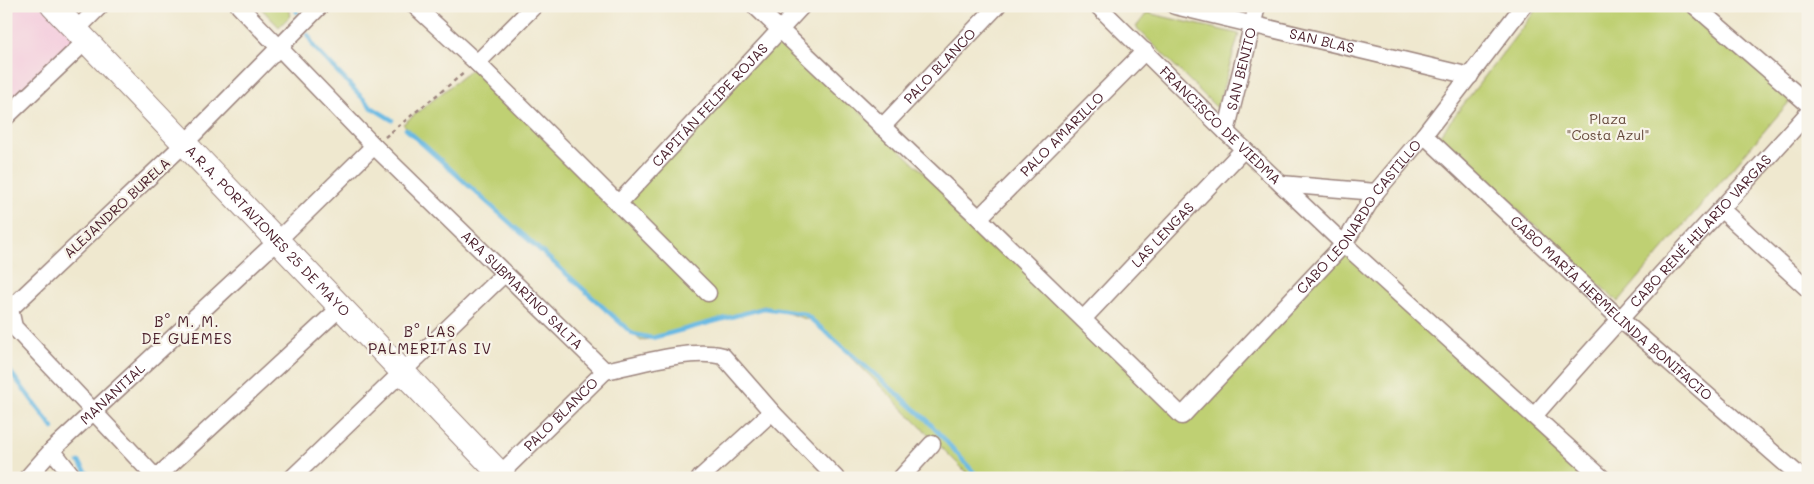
<svg xmlns="http://www.w3.org/2000/svg" width="1814" height="484" font-family="Mali,sans-serif">
<style>
.built{fill:#f4cfde}
.green{fill:#bfd073;stroke:#84784f}
.lines{fill:none;stroke-linecap:round;stroke-linejoin:round}
.stream{stroke:#69b9e3;stroke-width:4.5}
.street-casing{stroke:#9c847d;stroke-width:19}
.secondary-casing{stroke:#9c847d;stroke-width:26}
.path{stroke:#9c847d;stroke-width:2.5;stroke-dasharray:4 4;stroke-linecap:butt}
.street{stroke:#fff;stroke-width:16}
.secondary{stroke:#fff;stroke-width:24}
.labels{text-anchor:middle;stroke-width:4.5;stroke-linejoin:round;paint-order:stroke}
.street-label{font-size:14px;fill:#4a1f2b;stroke:#f7f3e8}
.park-label{font-size:14px;fill:#674b3d;stroke:#f7f3e8}
.neighbourhood-label{font-size:15px;letter-spacing:1px;fill:#4a1f2b;stroke:#f7f3e8}
</style>
<rect width="100%" height="100%" fill="#f7f3e8"/>
<filter id="ink" filterUnits="userSpaceOnUse"><feTurbulence type="fractalNoise" baseFrequency=".02" numOctaves="2"/><feDisplacementMap in="SourceGraphic" scale="10" xChannelSelector="R" yChannelSelector="G"/><feConvolveMatrix kernelMatrix="1 2 1 2 8 2 1 2 1" color-interpolation-filters="sRGB"/></filter>
<filter id="wash" filterUnits="userSpaceOnUse"><feTurbulence type="fractalNoise" baseFrequency=".0096" numOctaves="4" result="noise"/><feDisplacementMap in="SourceGraphic" scale="20" xChannelSelector="R" yChannelSelector="G"/><feGaussianBlur stdDeviation="1.12" result="paint"/><feColorMatrix in="noise" values="0 0 0 0 0 0 0 0 0 0 0 0 0 0 0 0 0 1.4 0 .05"/><feComposite in="paint" operator="in"/></filter>
<g filter="url(#wash)">
<rect width="100%" height="100%" fill="#efe8cf"/>
<path class="built" d="M 6,6 L 51,6 L 84,41 L 6,112 Z"/>
<g class="green">
<path d="M 259,6 L 287,6 L 291,15 L 279,27 Z"/>
<path d="M 1539,6 L 1685,6 L 1796,94 L 1618,302 L 1439,136 Z"/>
<path d="M 1147,13 L 1239,34 L 1217,108 L 1136,27 Z"/>
<path d="M 780,35 L 1181,418 L 1344,245 L 1599,478 L 972,478 L 816,322 L 764,306 L 641,341 L 403,124 L 477,65 L 618,205 Z"/>
</g>
<g class="lines">
<g class="stream">
<path d="M 295,6 L 297,12"/>
<path d="M 308,35 L 314,47 L 371,107 L 392,120"/>
<path d="M 406,129 L 633,334 L 652,338 L 764,308 L 805,314 L 926,419 L 979,478"/>
<path d="M 6,366 L 53,428"/>
<path d="M 79,462 L 91,478"/>
</g>
</g>
</g>
<g filter="url(#ink)">
<g class="lines">
<g class="street-casing">
<g id="street">
<path id="s1" d="M 239,6 L 374,146 L 605,371 C 640,364 689,348 723,356 L 772,412 L 836,478"/>
<path d="M 320,6 L 184,144 L 10,309 L 14,327 L 156,478 L 342,306"/>
<path d="M 415,6 L 477,63 L 708,293"/>
<path id="s2" d="M 755,6 L 979,218 L 1182,416 L 1344,244 L 1376,192 L 1424,135 L 1523,6"/>
<path id="s3" d="M 1098,6 L 1226,132 L 1344,244 L 1602,478"/>
<path id="s4" d="M 1175,6 L 1470,76"/>
<path d="M 1695,6 L 1808,104"/>
<path d="M 76,30 L 100,6"/>
<path d="M 477,63 L 534,6"/>
<path d="M 6,117 L 86,41"/>
<path id="s5" d="M 882,127 L 997,6"/>
<path id="s6" d="M 1226,132 L 1257,6"/>
<path id="s7" d="M 1424,135 L 1619,318 L 1802,478"/>
<path d="M 1281,184 L 1376,192"/>
<path id="s8" d="M 618,204 L 802,6"/>
<path d="M 1722,210 L 1808,289"/>
<path id="s9" d="M 979,218 L 1145,51"/>
<path id="s10" d="M 1083,319 L 1244,149"/>
<path id="s11" d="M 1534,416 C 1623,313 1717,215 1808,113"/>
<path d="M 52,450 L 74,478"/>
<path id="s12" d="M 27,478 L 52,450 L 277,241 L 374,146"/>
<path d="M 292,478 L 504,274"/>
<path id="s13" d="M 496,478 L 605,371"/>
<path d="M 700,478 L 772,412"/>
<path d="M 901,478 L 932,444"/>
</g>
</g>
<g class="secondary-casing">
<g id="secondary">
<path id="s14" d="M 53,6 L 504,478"/>
</g>
</g>
<path class="path" d="M 385,137 L 464,73"/>
<use href="#street" class="street"/>
<use href="#secondary" class="secondary"/>
</g>
</g>
<g class="labels">
<g class="street-label">
<text dy="5" stroke="none"><textPath href="#s4" startOffset="151">SAN BLAS</textPath></text>
<text dy="5" stroke="none"><textPath href="#s5" startOffset="84">PALO BLANCO</textPath></text>
<text dy="5" stroke="none"><textPath href="#s6" startOffset="65">SAN BENITO</textPath></text>
<text dy="5" stroke="none"><textPath href="#s8" startOffset="135">CAPITÁN FELIPE ROJAS</textPath></text>
<text dy="5" stroke="none"><textPath href="#s3" startOffset="171">FRANCISCO DE VIEDMA</textPath></text>
<text dy="5" stroke="none"><textPath href="#s9" startOffset="118">PALO AMARILLO</textPath></text>
<text transform="translate(117 208) rotate(-43)" y="5">ALEJANDRO BURELA</text>
<text dy="5" stroke="none"><textPath href="#s2" startOffset="859">CABO LEONARDO CASTILLO</textPath></text>
<text dy="5" stroke="none"><textPath href="#s14" startOffset="311">A.R.A. PORTAVIONES 25 DE MAYO</textPath></text>
<text dy="5" stroke="none"><textPath href="#s11" startOffset="249">CABO RENÉ HILARIO VARGAS</textPath></text>
<text dy="5" stroke="none"><textPath href="#s10" startOffset="116">LAS LENGAS</textPath></text>
<text dy="5" stroke="none"><textPath href="#s1" startOffset="401">ARA SUBMARINO SALTA</textPath></text>
<text dy="5" stroke="none"><textPath href="#s7" startOffset="255">CABO MARÍA HERMELINDA BONIFACIO</textPath></text>
<text dy="5" stroke="none"><textPath href="#s12" startOffset="120">MANANTIAL</textPath></text>
<text dy="5" stroke="none"><textPath href="#s13" startOffset="91">PALO BLANCO</textPath></text>
</g>
<g class="park-label">
<text x="1608" y="124">Plaza<tspan x="1608" dy="16">"Costa Azul"</tspan></text>
</g>
<g class="neighbourhood-label">
<text x="187" y="327">B° M. M.<tspan x="187" dy="17">DE GUEMES</tspan></text>
<text x="430" y="337">B° LAS<tspan x="430" dy="17">PALMERITAS IV</tspan></text>
</g>
</g>
<rect width="1814" height="484" fill="none" stroke="#f7f3e8" stroke-width="25"/>
</svg>
